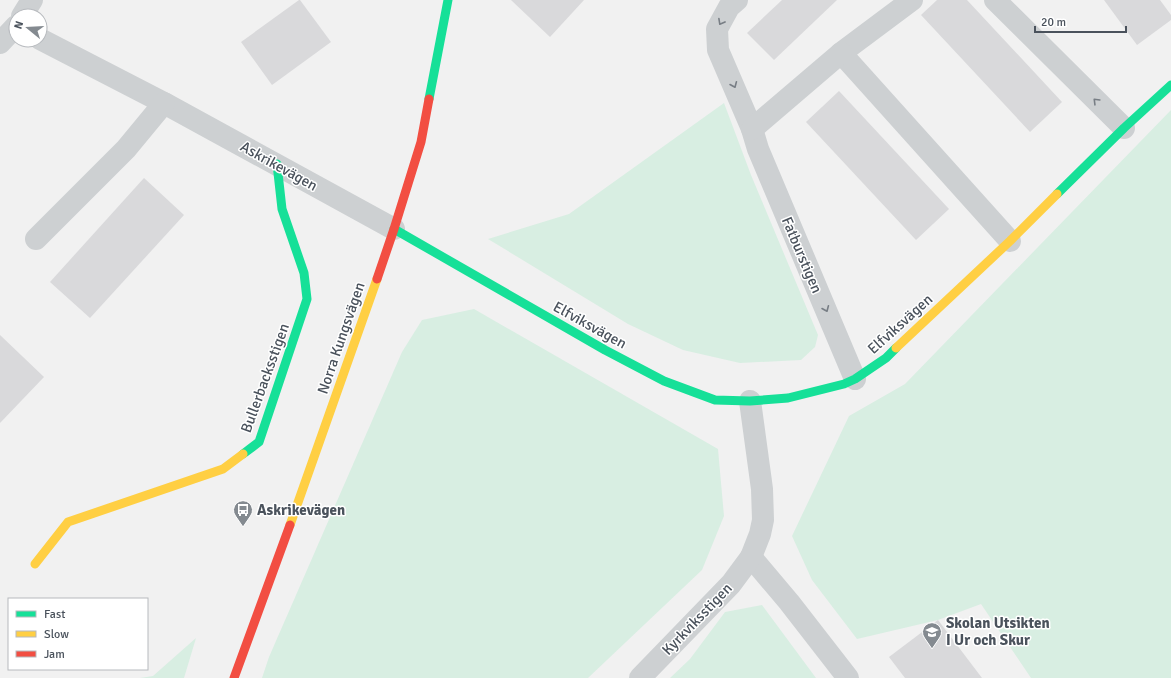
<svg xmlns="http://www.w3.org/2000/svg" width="1171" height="678" font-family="Signika,sans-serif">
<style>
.green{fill:#d8eee2}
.building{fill:#d9d9db}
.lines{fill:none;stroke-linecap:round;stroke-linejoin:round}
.street{stroke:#cdd0d2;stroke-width:22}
.fast{stroke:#16e098;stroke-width:9}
.slow{stroke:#ffcf43;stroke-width:9}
.jam{stroke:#f24e42;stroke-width:9}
.oneway{stroke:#787e85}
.labels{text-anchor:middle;stroke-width:3;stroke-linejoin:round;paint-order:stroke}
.street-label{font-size:15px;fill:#4a525c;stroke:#fff}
.poi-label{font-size:15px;font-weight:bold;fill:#4a525c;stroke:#fff;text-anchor:start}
</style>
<rect width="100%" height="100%" fill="#f1f1f1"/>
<g class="green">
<path d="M 724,103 L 751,175 L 818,335 L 815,347 L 801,360 L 740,363 L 683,350 L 628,324 L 488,239 L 569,214 Z"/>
<path d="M 1171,110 L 1171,678 L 1031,678 L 981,604 L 938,620 L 857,639 L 812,580 L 792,536 L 849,416 L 905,384 Z"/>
<path d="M 474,309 L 718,449 L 724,516 L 702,570 L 588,678 L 262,678 L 269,657 L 402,352 L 422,320 Z"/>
<path d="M 762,605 L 816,678 L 670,678 L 690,659 L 725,612 Z"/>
<path d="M 196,638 L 184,678 L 140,678 L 153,676 Z"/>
</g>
<g class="building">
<path d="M 299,0 L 300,0 L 331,42 L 272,85 L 241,42 Z"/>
<path d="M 511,0 L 584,0 L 550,37 Z"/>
<path d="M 782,0 L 837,0 L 774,60 L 747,33 Z"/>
<path d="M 937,0 L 967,0 L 1062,102 L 1030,132 L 921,15 Z"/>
<path d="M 1104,0 L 1160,0 L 1171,15 L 1171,20 L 1137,45 Z"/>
<path d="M 839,91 L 949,209 L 916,240 L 806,122 Z"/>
<path d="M 144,178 L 184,215 L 90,318 L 50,282 Z"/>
<path d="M 0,335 L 44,377 L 0,423 Z"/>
<path d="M 938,620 L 982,678 L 905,678 L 889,657 Z"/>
</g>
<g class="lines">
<g class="street">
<path d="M 737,0 L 729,7 L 717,29 L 718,50 L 752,129 L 758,149 L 855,379"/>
<path d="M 912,0 L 841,53 L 1010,241"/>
<path d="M 995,0 L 1124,128"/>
<path d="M 22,16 L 32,0"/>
<path d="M 40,39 L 164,103 L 394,229"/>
<path d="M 0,43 L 16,26"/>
<path d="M 752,129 L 841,53"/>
<path d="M 36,239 L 126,149 L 164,103"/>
<path d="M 751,557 L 789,602 L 848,678"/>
<path d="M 640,678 L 731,584 L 751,557 L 760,534 L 763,520 L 762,489 L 750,401"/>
</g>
<g class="fast">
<path d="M 429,99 L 448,0"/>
<path d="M 1057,194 L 1124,128 L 1171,85"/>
<path d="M 394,229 L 605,350 L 664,381 L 715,400 L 750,401 L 788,398 L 844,384 L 855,379 L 886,358 L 896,348"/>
<path d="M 243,454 L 259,442 L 307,299 L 304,273 L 282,209 L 277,164"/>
</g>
<g class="slow">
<path d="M 896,348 L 1010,241 L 1057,194"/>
<path d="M 290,525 L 377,279"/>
<path d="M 35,564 L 68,522 L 223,469 L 243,454"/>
</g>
<g class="jam">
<path d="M 377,279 L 394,229 L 421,142 L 429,99"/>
<path d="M 234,678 L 290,525"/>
</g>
</g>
<defs><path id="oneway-chevron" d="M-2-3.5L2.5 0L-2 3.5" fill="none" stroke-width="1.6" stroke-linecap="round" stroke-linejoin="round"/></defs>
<g class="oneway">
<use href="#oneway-chevron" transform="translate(721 22) rotate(119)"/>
<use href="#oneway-chevron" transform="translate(734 85) rotate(67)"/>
<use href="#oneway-chevron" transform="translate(1096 101) rotate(-135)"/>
<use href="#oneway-chevron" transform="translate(826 309) rotate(67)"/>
</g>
<defs>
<g id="bus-pin" transform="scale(1)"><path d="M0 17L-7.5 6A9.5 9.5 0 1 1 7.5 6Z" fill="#848a90" stroke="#fff"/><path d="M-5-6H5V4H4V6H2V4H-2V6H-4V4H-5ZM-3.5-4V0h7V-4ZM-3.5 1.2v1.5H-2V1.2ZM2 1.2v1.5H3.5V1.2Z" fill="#fff"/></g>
<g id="school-pin" transform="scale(1)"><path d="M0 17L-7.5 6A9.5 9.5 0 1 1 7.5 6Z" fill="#848a90" stroke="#fff"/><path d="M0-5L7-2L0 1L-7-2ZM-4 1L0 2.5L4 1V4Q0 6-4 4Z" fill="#fff"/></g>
</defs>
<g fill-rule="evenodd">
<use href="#bus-pin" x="243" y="510"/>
<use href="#school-pin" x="932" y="632"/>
</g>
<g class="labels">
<g class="street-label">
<text transform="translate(279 166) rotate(29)" y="5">Askrikevägen</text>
<text transform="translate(802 255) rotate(67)" y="5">Fatburstigen</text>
<text transform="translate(900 324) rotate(-42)" y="5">Elfviksvägen</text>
<text transform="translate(590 325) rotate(29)" y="5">Elfviksvägen</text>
<text transform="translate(341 338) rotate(-71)" y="5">Norra Kungsvägen</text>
<text transform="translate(265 378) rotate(-70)" y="5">Bullerbacksstigen</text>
<text transform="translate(697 619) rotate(-46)" y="5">Kyrkviksstigen</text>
</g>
<g class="poi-label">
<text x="257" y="515">Askrikevägen</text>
<text x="946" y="628">Skolan Utsikten<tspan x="946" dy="17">I Ur och Skur</tspan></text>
</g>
</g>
<rect x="8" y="598" width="140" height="72" fill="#ffffff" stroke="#b7babe"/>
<rect x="16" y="611" width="20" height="6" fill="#16e098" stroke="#b7babe"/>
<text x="44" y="618" font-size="12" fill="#4a525c">Fast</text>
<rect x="16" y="631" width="20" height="6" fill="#ffcf43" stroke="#b7babe"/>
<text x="44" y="638" font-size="12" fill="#4a525c">Slow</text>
<rect x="16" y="651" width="20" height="6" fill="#f24e42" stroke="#b7babe"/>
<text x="44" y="658" font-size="12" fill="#4a525c">Jam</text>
<g transform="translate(28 28) rotate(288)"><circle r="19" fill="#ffffff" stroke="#b7babe"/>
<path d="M0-3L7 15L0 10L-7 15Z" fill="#848a90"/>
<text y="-6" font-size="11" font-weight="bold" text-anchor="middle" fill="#4a525c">N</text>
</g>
<path d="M1035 26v6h91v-6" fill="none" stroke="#4a525c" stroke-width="2"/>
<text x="1041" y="26" font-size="12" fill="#4a525c" stroke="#ffffff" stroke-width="3" paint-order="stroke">20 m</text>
</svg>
